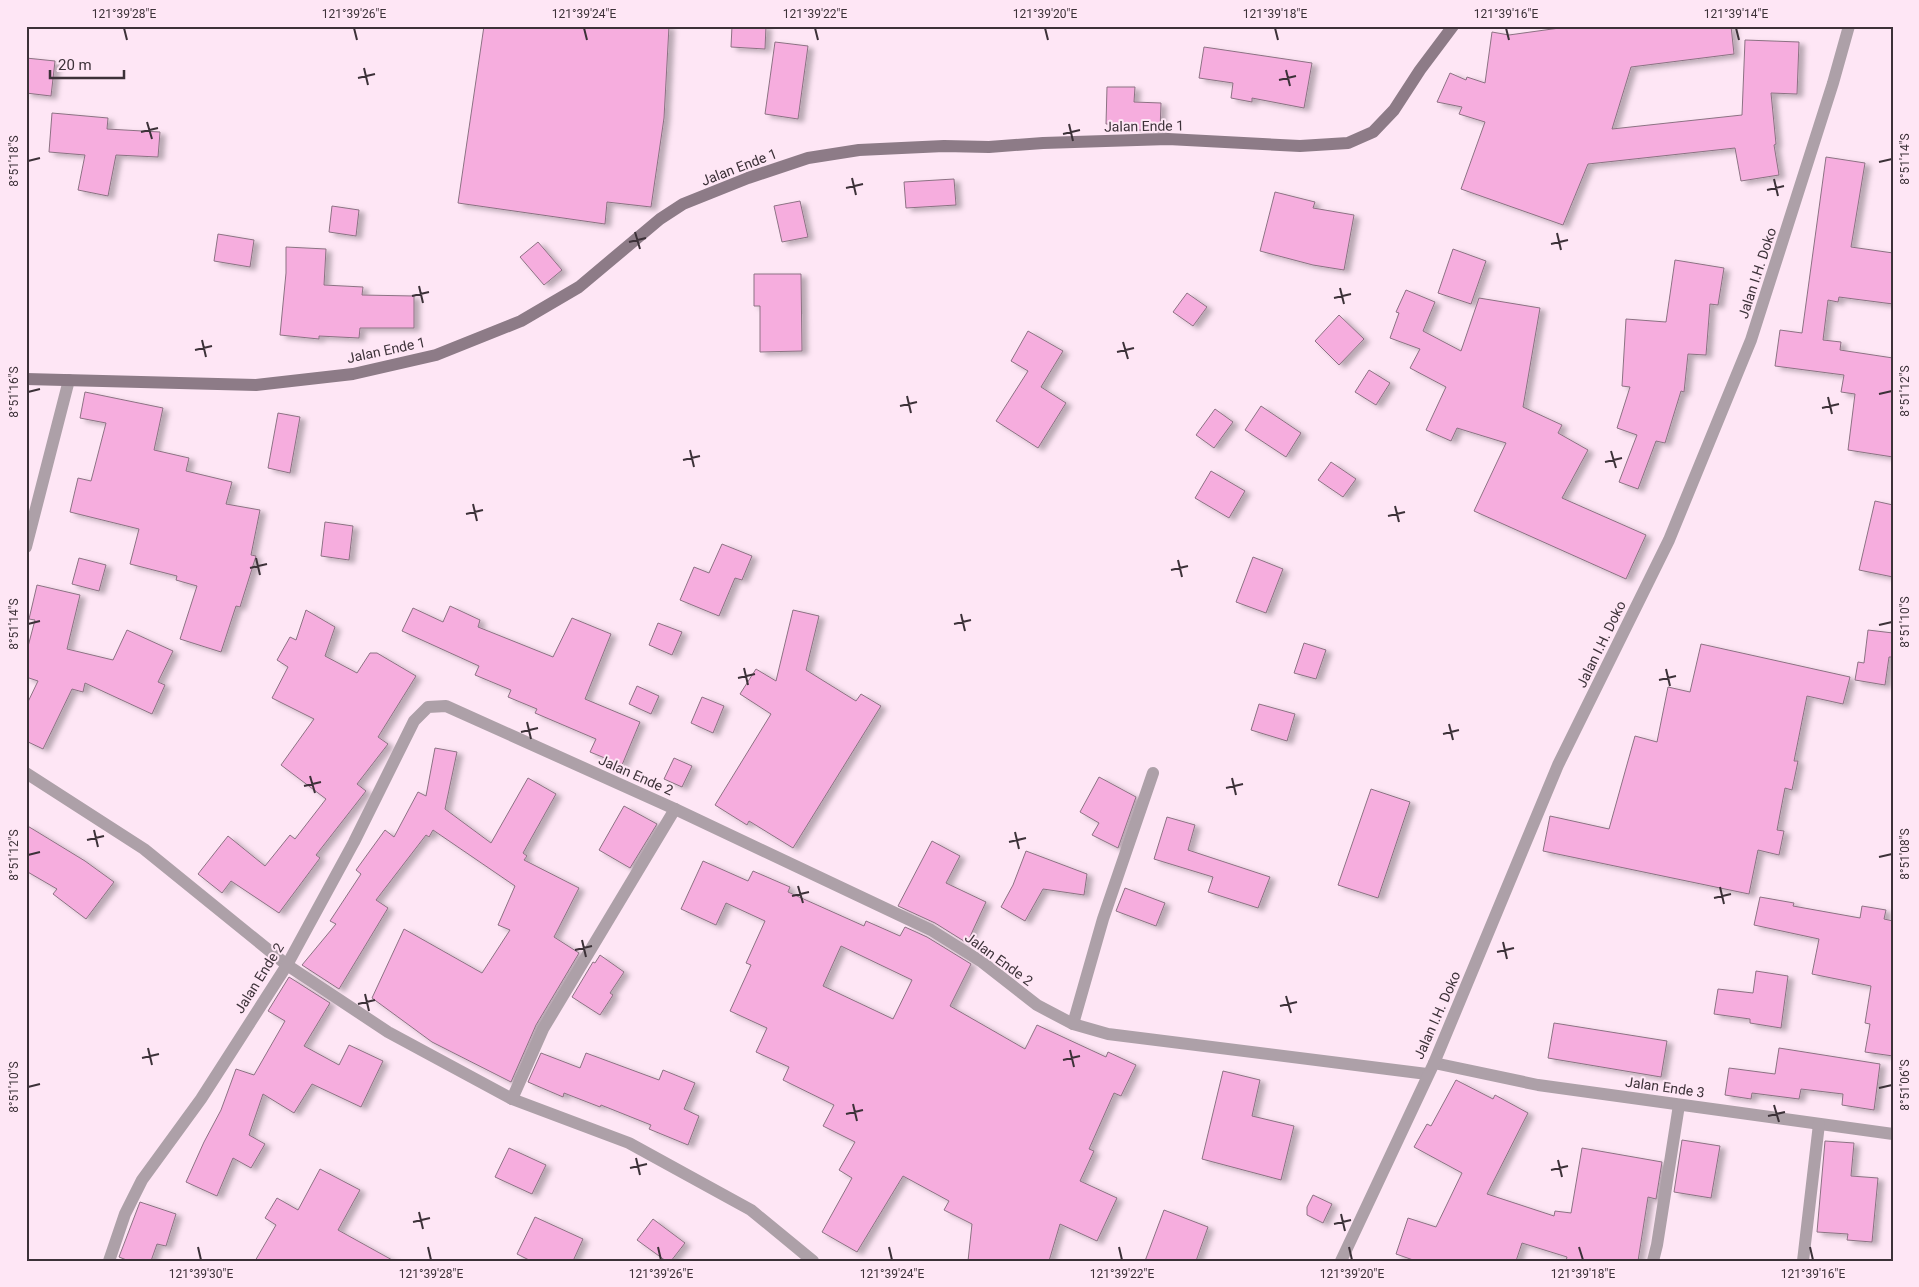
<svg xmlns="http://www.w3.org/2000/svg" width="1919" height="1287" font-family="Roboto,sans-serif">
<style>
.building{fill:#f6adde;stroke:#8c7283;fill-rule:evenodd;filter:url(#shadow)}
.lines{fill:none;stroke-linecap:round;stroke-linejoin:round}
.street{stroke:#ada0a8;stroke-width:12}
.secondary{stroke:#8d7b87;stroke-width:12}
.ticks{fill:none;stroke:#3c3138;stroke-width:2}
.labels{text-anchor:middle;stroke-width:4;stroke-linejoin:round;paint-order:stroke}
.street-label{font-size:14px;fill:#3c3138;stroke:#fee6f5}
.neatline{fill:none;stroke:#3c3138;stroke-width:2}
.ticks-label{font-size:12px;text-anchor:middle;fill:#3c3138}
</style>
<defs>
<filter id="shadow"><feDropShadow dx="5.5" dy="3" stdDeviation="2.5" flood-color="#0004"/></filter>
</defs>
<rect width="100%" height="100%" fill="#fee6f5"/>
<g class="building">
<path d="M 484,26 L 669,26 L 664,118 L 651,207 L 607,202 L 605,224 L 458,203 Z"/>
<path d="M 732,26 L 766,26 L 765,49 L 731,47 Z"/>
<path d="M 1574,26 L 1731,26 L 1734,54 L 1631,67 L 1612,129 L 1742,115 L 1745,40 L 1799,42 L 1797,94 L 1771,93 L 1776,144 L 1774,145 L 1779,175 L 1741,181 L 1735,148 L 1588,164 L 1563,225 L 1461,189 L 1485,122 L 1459,114 L 1462,107 L 1437,102 L 1450,73 L 1466,80 L 1467,77 L 1485,83 L 1492,32 L 1509,35 Z"/>
<path d="M 775,42 L 808,46 L 798,119 L 765,114 Z"/>
<path d="M 1204,47 L 1312,63 L 1304,108 L 1252,98 L 1252,102 L 1231,98 L 1233,83 L 1199,78 Z"/>
<path d="M 26,58 L 55,61 L 51,96 L 26,93 Z"/>
<path d="M 1107,87 L 1135,87 L 1134,102 L 1161,103 L 1160,131 L 1137,130 L 1137,125 L 1106,124 Z"/>
<path d="M 52,113 L 108,118 L 107,129 L 160,132 L 158,157 L 116,155 L 108,196 L 78,190 L 85,155 L 49,152 Z"/>
<path d="M 1826,157 L 1865,163 L 1851,247 L 1893,253 L 1893,304 L 1839,297 L 1838,302 L 1828,300 L 1823,340 L 1841,342 L 1840,350 L 1893,358 L 1893,457 L 1848,450 L 1855,394 L 1841,392 L 1844,375 L 1775,366 L 1780,330 L 1802,333 Z"/>
<path d="M 954,179 L 956,205 L 906,208 L 904,182 Z"/>
<path d="M 1275,192 L 1315,202 L 1313,208 L 1354,215 L 1344,270 L 1313,265 L 1260,251 Z"/>
<path d="M 800,201 L 808,237 L 782,242 L 774,206 Z"/>
<path d="M 332,206 L 359,210 L 356,236 L 329,232 Z"/>
<path d="M 218,234 L 254,240 L 250,267 L 214,261 Z"/>
<path d="M 538,242 L 562,270 L 544,285 L 520,257 Z"/>
<path d="M 286,247 L 326,249 L 324,285 L 363,287 L 362,295 L 414,296 L 414,328 L 360,328 L 359,338 L 319,336 L 319,339 L 280,335 L 286,273 Z"/>
<path d="M 1453,249 L 1486,261 L 1471,304 L 1438,293 Z"/>
<path d="M 1675,260 L 1724,268 L 1718,305 L 1710,304 L 1706,355 L 1688,354 L 1684,392 L 1681,391 L 1665,443 L 1656,441 L 1638,489 L 1619,482 L 1637,435 L 1617,428 L 1630,387 L 1622,386 L 1626,319 L 1666,322 Z"/>
<path d="M 754,274 L 801,274 L 802,351 L 760,352 L 760,306 L 754,306 Z"/>
<path d="M 1406,290 L 1435,302 L 1423,331 L 1461,351 L 1479,298 L 1540,308 L 1523,407 L 1562,425 L 1558,433 L 1588,450 L 1562,498 L 1646,535 L 1626,579 L 1474,511 L 1506,443 L 1457,428 L 1451,441 L 1426,430 L 1446,387 L 1410,368 L 1420,349 L 1390,338 L 1399,313 L 1396,312 Z"/>
<path d="M 1187,293 L 1207,307 L 1193,326 L 1173,312 Z"/>
<path d="M 1339,315 L 1364,339 L 1339,365 L 1315,341 Z"/>
<path d="M 1028,331 L 1063,351 L 1041,387 L 1066,403 L 1038,448 L 996,421 L 1028,371 L 1011,361 Z"/>
<path d="M 1369,370 L 1390,383 L 1376,405 L 1355,392 Z"/>
<path d="M 85,392 L 163,408 L 154,450 L 189,458 L 186,471 L 232,482 L 226,504 L 260,510 L 251,555 L 256,556 L 240,607 L 236,606 L 221,652 L 180,639 L 197,586 L 176,580 L 177,576 L 130,564 L 139,529 L 70,512 L 78,478 L 91,481 L 106,423 L 80,418 Z"/>
<path d="M 1261,406 L 1301,433 L 1286,457 L 1245,430 Z"/>
<path d="M 1215,409 L 1233,422 L 1214,448 L 1196,435 Z"/>
<path d="M 278,413 L 300,417 L 290,473 L 268,468 Z"/>
<path d="M 1331,462 L 1356,479 L 1343,497 L 1318,480 Z"/>
<path d="M 1211,471 L 1245,491 L 1229,518 L 1195,498 Z"/>
<path d="M 1875,501 L 1893,505 L 1893,577 L 1859,570 Z"/>
<path d="M 325,522 L 353,526 L 349,560 L 321,556 Z"/>
<path d="M 722,544 L 752,556 L 742,580 L 735,578 L 719,616 L 680,600 L 694,567 L 709,573 Z"/>
<path d="M 1253,557 L 1283,569 L 1266,613 L 1236,602 Z"/>
<path d="M 79,558 L 106,565 L 99,591 L 72,584 Z"/>
<path d="M 37,585 L 80,595 L 67,649 L 113,660 L 127,630 L 173,651 L 158,682 L 165,685 L 152,714 L 85,683 L 83,692 L 72,689 L 43,749 L 26,741 L 26,706 L 38,681 L 26,677 L 26,654 L 35,620 L 29,619 Z"/>
<path d="M 450,606 L 480,620 L 478,627 L 553,657 L 572,618 L 611,634 L 585,699 L 640,722 L 622,765 L 590,752 L 596,739 L 535,713 L 537,709 L 508,697 L 511,690 L 475,675 L 479,666 L 402,631 L 413,608 L 443,622 Z"/>
<path d="M 306,610 L 335,627 L 325,656 L 357,673 L 370,653 L 377,653 L 416,676 L 378,737 L 388,744 L 357,784 L 366,791 L 316,855 L 320,858 L 279,913 L 231,881 L 222,893 L 198,874 L 228,836 L 265,866 L 290,835 L 295,839 L 326,799 L 281,765 L 314,719 L 272,698 L 288,667 L 277,660 L 290,637 L 296,640 Z"/>
<path d="M 793,610 L 819,616 L 806,670 L 856,701 L 861,694 L 881,706 L 793,848 L 749,821 L 747,825 L 715,805 L 771,714 L 740,694 L 756,669 L 776,681 Z"/>
<path d="M 658,623 L 682,632 L 672,655 L 649,645 Z"/>
<path d="M 1868,630 L 1893,633 L 1893,657 L 1889,657 L 1885,685 L 1855,680 L 1858,662 L 1864,663 Z"/>
<path d="M 1304,643 L 1326,650 L 1316,679 L 1294,673 Z"/>
<path d="M 1701,644 L 1850,677 L 1843,704 L 1807,696 L 1794,761 L 1798,761 L 1792,790 L 1785,788 L 1777,830 L 1784,831 L 1779,855 L 1758,850 L 1749,894 L 1543,851 L 1550,816 L 1609,829 L 1635,736 L 1657,742 L 1668,687 L 1690,692 Z"/>
<path d="M 637,686 L 659,696 L 651,714 L 629,704 Z"/>
<path d="M 702,697 L 724,706 L 713,733 L 691,723 Z"/>
<path d="M 1259,704 L 1295,714 L 1287,741 L 1251,730 Z"/>
<path d="M 435,748 L 457,752 L 445,809 L 491,843 L 528,778 L 556,794 L 523,853 L 527,856 L 524,860 L 579,888 L 554,937 L 579,953 L 536,1025 L 511,1082 L 432,1042 L 372,998 L 404,929 L 482,973 L 510,930 L 498,925 L 515,886 L 433,830 L 429,837 L 426,835 L 376,900 L 388,908 L 339,989 L 302,965 L 336,924 L 330,921 L 361,874 L 356,870 L 385,830 L 394,837 L 418,792 L 426,796 Z"/>
<path d="M 674,758 L 692,766 L 682,787 L 664,779 Z"/>
<path d="M 1099,777 L 1136,797 L 1118,848 L 1092,835 L 1099,823 L 1080,812 Z"/>
<path d="M 1371,789 L 1410,802 L 1378,898 L 1338,885 Z"/>
<path d="M 624,806 L 657,824 L 630,868 L 599,850 Z"/>
<path d="M 1167,817 L 1195,825 L 1188,850 L 1270,877 L 1258,908 L 1208,892 L 1213,877 L 1154,859 Z"/>
<path d="M 26,825 L 85,861 L 114,882 L 86,919 L 53,894 L 57,889 L 26,871 Z"/>
<path d="M 932,841 L 960,856 L 946,883 L 986,902 L 967,943 L 935,923 L 898,906 Z"/>
<path d="M 1026,851 L 1087,874 L 1084,895 L 1043,889 L 1025,921 L 1001,907 L 1013,885 Z"/>
<path d="M 703,861 L 748,881 L 753,871 L 790,887 L 788,892 L 864,926 L 866,921 L 900,936 L 905,927 L 927,937 L 971,964 L 950,1006 L 1025,1049 L 1037,1025 L 1106,1057 L 1108,1052 L 1136,1065 L 1121,1096 L 1114,1093 L 1089,1149 L 1094,1151 L 1080,1181 L 1117,1198 L 1097,1241 L 1060,1224 L 1049,1261 L 968,1261 L 972,1224 L 944,1210 L 949,1201 L 903,1176 L 857,1252 L 822,1232 L 852,1178 L 839,1170 L 855,1142 L 823,1126 L 834,1105 L 783,1080 L 789,1067 L 756,1052 L 767,1028 L 730,1011 L 751,965 L 746,963 L 765,921 L 726,903 L 716,925 L 681,909 ZM 841,946 L 912,980 L 893,1019 L 823,986 Z"/>
<path d="M 1125,888 L 1165,903 L 1156,926 L 1116,911 Z"/>
<path d="M 1760,897 L 1794,903 L 1793,906 L 1860,918 L 1862,906 L 1886,910 L 1884,919 L 1893,921 L 1893,1056 L 1865,1052 L 1870,1024 L 1865,1023 L 1871,986 L 1812,974 L 1819,939 L 1754,925 Z"/>
<path d="M 600,955 L 624,972 L 610,993 L 613,995 L 600,1015 L 572,997 L 593,962 L 595,963 Z"/>
<path d="M 1756,971 L 1788,976 L 1781,1028 L 1750,1023 L 1750,1019 L 1714,1014 L 1718,989 L 1753,993 Z"/>
<path d="M 289,977 L 330,1003 L 304,1046 L 339,1065 L 349,1045 L 383,1061 L 361,1107 L 312,1084 L 294,1113 L 263,1094 L 249,1135 L 265,1144 L 251,1168 L 233,1158 L 217,1196 L 186,1182 L 204,1142 L 221,1110 L 236,1069 L 254,1075 L 285,1021 L 268,1011 Z"/>
<path d="M 1554,1023 L 1667,1041 L 1661,1077 L 1548,1058 Z"/>
<path d="M 1779,1048 L 1880,1064 L 1874,1110 L 1842,1105 L 1843,1094 L 1801,1089 L 1799,1099 L 1752,1093 L 1751,1099 L 1725,1095 L 1729,1068 L 1775,1074 Z"/>
<path d="M 541,1053 L 580,1068 L 586,1053 L 659,1080 L 663,1070 L 695,1083 L 684,1109 L 699,1116 L 688,1145 L 649,1129 L 651,1125 L 601,1105 L 600,1107 L 564,1093 L 563,1097 L 528,1082 Z"/>
<path d="M 1223,1071 L 1260,1080 L 1252,1116 L 1294,1126 L 1281,1180 L 1202,1159 Z"/>
<path d="M 1456,1080 L 1493,1099 L 1495,1095 L 1528,1113 L 1487,1194 L 1554,1216 L 1555,1211 L 1571,1213 L 1582,1148 L 1662,1162 L 1656,1199 L 1648,1197 L 1638,1261 L 1566,1261 L 1567,1257 L 1522,1243 L 1516,1261 L 1416,1261 L 1396,1254 L 1408,1218 L 1436,1227 L 1462,1173 L 1414,1147 L 1427,1124 L 1431,1126 Z"/>
<path d="M 1682,1140 L 1720,1146 L 1711,1198 L 1674,1192 Z"/>
<path d="M 1825,1141 L 1854,1143 L 1851,1176 L 1878,1178 L 1872,1242 L 1847,1240 L 1848,1234 L 1817,1232 Z"/>
<path d="M 509,1148 L 546,1165 L 532,1194 L 495,1177 Z"/>
<path d="M 320,1169 L 360,1190 L 338,1230 L 394,1261 L 255,1261 L 276,1225 L 265,1218 L 277,1198 L 298,1210 Z"/>
<path d="M 1313,1195 L 1332,1204 L 1323,1223 L 1307,1215 L 1307,1207 Z"/>
<path d="M 140,1202 L 176,1214 L 166,1246 L 157,1244 L 151,1261 L 129,1261 L 119,1257 Z"/>
<path d="M 1164,1210 L 1208,1227 L 1196,1261 L 1145,1261 Z"/>
<path d="M 535,1217 L 583,1239 L 573,1261 L 531,1261 L 517,1254 Z"/>
<path d="M 653,1219 L 685,1243 L 671,1261 L 666,1261 L 637,1240 Z"/>
</g>
<g class="lines">
<g class="street">
<path d="M 26,547 L 69,380"/>
<path d="M 26,773 L 144,849 L 287,965 L 388,1032 L 512,1099 L 629,1143 L 751,1210 L 813,1261"/>
<path d="M 1073,1024 L 1103,919 L 1153,773"/>
<path d="M 1434,1063 L 1538,1085 L 1893,1134"/>
<path d="M 512,1099 L 543,1029 L 675,809"/>
<path d="M 109,1261 L 125,1214 L 142,1180 L 201,1099 L 287,965 L 354,842 L 414,721 L 428,707 L 446,706 L 675,809 L 931,930 L 982,962 L 1037,1005 L 1073,1024 L 1108,1034 L 1427,1074"/>
<path d="M 1341,1261 L 1434,1063 L 1558,765 L 1669,540 L 1751,340 L 1833,83 L 1849,26"/>
<path d="M 1653,1261 L 1657,1245 L 1679,1105"/>
<path d="M 1803,1261 L 1819,1124"/>
</g>
<path class="secondary" d="M 26,379 L 256,385 L 353,374 L 436,355 L 521,321 L 579,287 L 660,219 L 683,204 L 748,178 L 808,158 L 859,150 L 944,146 L 989,147 L 1043,143 L 1168,139 L 1300,146 L 1348,143 L 1373,132 L 1394,110 L 1420,70 L 1453,26"/>
</g>
<path class="ticks" d="M 124,28 L 127,40M 354,28 L 357,40M 584,28 L 587,40M 815,28 L 818,40M 1045,28 L 1048,40M 1275,28 L 1278,40M 1506,28 L 1509,40M 1736,28 L 1739,40M 364,68 L 368,85M 1286,70 L 1290,86M 358,78 L 375,74M 1279,80 L 1296,76M 147,122 L 152,139M 1069,124 L 1073,141M 141,132 L 158,128M 1063,134 L 1080,130M 28,161 L 40,158M 1879,162 L 1892,159M 852,178 L 856,195M 1774,179 L 1778,196M 846,188 L 863,184M 1767,190 L 1784,186M 635,232 L 640,249M 1557,233 L 1561,250M 629,242 L 646,238M 1551,244 L 1568,240M 419,286 L 423,303M 1340,288 L 1344,304M 412,296 L 429,292M 1334,298 L 1351,294M 202,340 L 206,357M 1123,342 L 1128,359M 195,350 L 212,346M 1117,352 L 1134,348M 28,392 L 40,389M 1879,394 L 1892,391M 907,396 L 911,413M 1828,397 L 1832,414M 900,406 L 917,402M 1822,408 L 1839,404M 690,450 L 694,467M 1611,451 L 1616,468M 683,460 L 700,456M 1605,462 L 1622,458M 473,504 L 477,521M 1395,506 L 1399,522M 466,514 L 483,510M 1388,516 L 1405,512M 256,558 L 260,575M 1178,560 L 1182,577M 250,568 L 267,564M 1171,570 L 1188,566M 961,614 L 965,631M 28,624 L 40,621M 954,624 L 971,620M 1879,625 L 1892,622M 744,668 L 748,685M 1666,669 L 1670,686M 738,678 L 755,674M 1659,680 L 1676,676M 527,722 L 531,739M 1449,724 L 1453,740M 521,732 L 538,728M 1443,734 L 1459,730M 310,776 L 315,793M 1232,778 L 1236,795M 304,786 L 321,782M 1226,788 L 1243,784M 94,830 L 98,847M 1015,832 L 1019,849M 87,840 L 104,836M 1009,842 L 1026,838M 28,855 L 40,852M 1879,857 L 1892,854M 798,886 L 803,903M 1720,887 L 1724,904M 792,896 L 809,892M 1714,898 L 1731,894M 582,940 L 586,957M 1503,942 L 1507,959M 575,950 L 592,946M 1497,952 L 1514,948M 365,994 L 369,1011M 1286,996 L 1291,1013M 358,1004 L 375,1000M 1280,1006 L 1297,1002M 148,1048 L 152,1065M 1070,1050 L 1074,1067M 142,1058 L 159,1054M 1063,1060 L 1080,1056M 28,1087 L 40,1084M 1879,1088 L 1892,1085M 853,1104 L 857,1121M 1774,1105 L 1779,1122M 846,1114 L 863,1110M 1768,1116 L 1785,1112M 636,1158 L 640,1175M 1558,1160 L 1562,1177M 630,1168 L 647,1164M 1551,1170 L 1568,1166M 419,1212 L 423,1229M 1341,1214 L 1345,1231M 413,1222 L 430,1218M 1334,1224 L 1351,1220M 198,1247 L 201,1260M 428,1247 L 431,1260M 658,1247 L 661,1260M 889,1247 L 892,1260M 1119,1247 L 1122,1260M 1349,1247 L 1352,1260M 1579,1247 L 1583,1260M 1810,1247 L 1813,1260"/>
<g class="labels">
<g class="street-label">
<text transform="translate(1144 126) rotate(-1)" y="5">Jalan Ende 1</text>
<text transform="translate(739 167) rotate(-21)" y="5">Jalan Ende 1</text>
<text transform="translate(1757 273) rotate(-72)" y="5">Jalan I.H. Doko</text>
<text transform="translate(386 350) rotate(-12)" y="5">Jalan Ende 1</text>
<text transform="translate(1601 644) rotate(-64)" y="5">Jalan I.H. Doko</text>
<text transform="translate(636 775) rotate(24)" y="5">Jalan Ende 2</text>
<text transform="translate(999 959) rotate(36)" y="5">Jalan Ende 2</text>
<text transform="translate(259 978) rotate(-58)" y="5">Jalan Ende 2</text>
<text transform="translate(1437 1015) rotate(-66)" y="5">Jalan I.H. Doko</text>
<text transform="translate(1665 1087) rotate(8)" y="5">Jalan Ende 3</text>
</g>
</g>
<rect width="1919" height="1287" fill="none" stroke="#fee6f5" stroke-width="55"/>
<path d="M50 70v8h74v-8" fill="none" stroke="#3c3138" stroke-width="2.5"/>
<text x="58" y="70" font-size="15" fill="#3c3138" stroke="#fee6f5" stroke-width="4" paint-order="stroke">20 m</text>
<rect x="28" y="28" width="1864" height="1232" class="neatline"/>
<g class="ticks-label">
<text x="124" y="18">121°39'28"E</text>
<text x="354" y="18">121°39'26"E</text>
<text x="584" y="18">121°39'24"E</text>
<text x="815" y="18">121°39'22"E</text>
<text x="1045" y="18">121°39'20"E</text>
<text x="1275" y="18">121°39'18"E</text>
<text x="1506" y="18">121°39'16"E</text>
<text x="1736" y="18">121°39'14"E</text>
<text transform="translate(1905 159) rotate(-90)" y="4">8°51'14"S</text>
<text transform="translate(14 161) rotate(-90)" y="4">8°51'18"S</text>
<text transform="translate(1905 391) rotate(-90)" y="4">8°51'12"S</text>
<text transform="translate(14 392) rotate(-90)" y="4">8°51'16"S</text>
<text transform="translate(1905 622) rotate(-90)" y="4">8°51'10"S</text>
<text transform="translate(14 624) rotate(-90)" y="4">8°51'14"S</text>
<text transform="translate(1905 854) rotate(-90)" y="4">8°51'08"S</text>
<text transform="translate(14 855) rotate(-90)" y="4">8°51'12"S</text>
<text transform="translate(1905 1085) rotate(-90)" y="4">8°51'06"S</text>
<text transform="translate(14 1087) rotate(-90)" y="4">8°51'10"S</text>
<text x="201" y="1278">121°39'30"E</text>
<text x="431" y="1278">121°39'28"E</text>
<text x="661" y="1278">121°39'26"E</text>
<text x="892" y="1278">121°39'24"E</text>
<text x="1122" y="1278">121°39'22"E</text>
<text x="1352" y="1278">121°39'20"E</text>
<text x="1583" y="1278">121°39'18"E</text>
<text x="1813" y="1278">121°39'16"E</text>
</g>
</svg>
